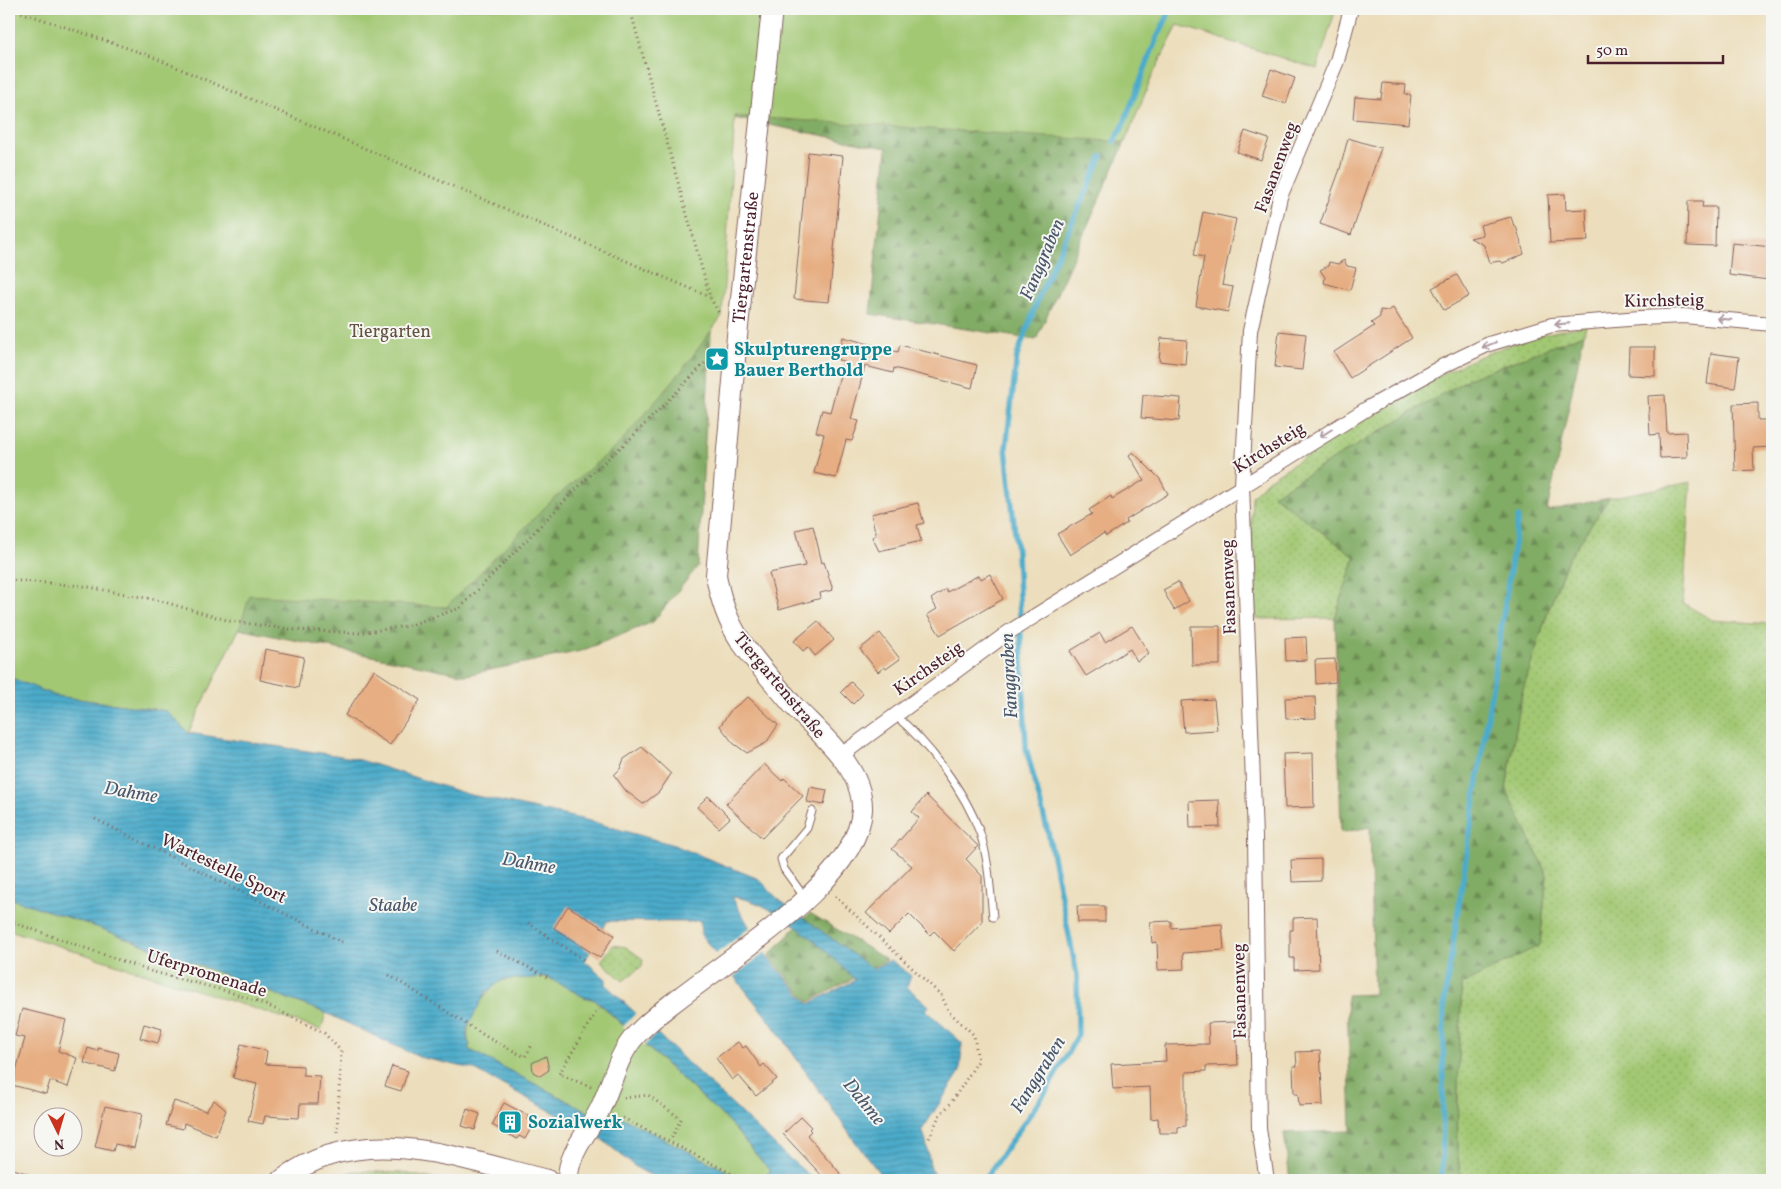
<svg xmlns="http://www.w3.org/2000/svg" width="1781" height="1189" font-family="Vollkorn,serif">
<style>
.grass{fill:url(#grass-dots);stroke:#76744f}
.forest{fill:url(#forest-firs);stroke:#666648}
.park{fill:#a2c873;stroke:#76744f}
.garden{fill:url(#garden-furrows);stroke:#76744f}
.water{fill:url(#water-rules);stroke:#4a657a;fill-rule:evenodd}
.pier{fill:#ecdebc}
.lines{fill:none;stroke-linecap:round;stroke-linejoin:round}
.stream{stroke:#4babca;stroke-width:5.5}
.building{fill:#e6ae82}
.lane-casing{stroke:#83625e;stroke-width:9}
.street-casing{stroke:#83625e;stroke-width:16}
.secondary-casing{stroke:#83625e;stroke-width:22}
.path{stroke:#83625e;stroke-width:3;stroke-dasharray:1 4;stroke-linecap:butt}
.lane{stroke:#fff;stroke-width:7}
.street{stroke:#fff;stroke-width:14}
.secondary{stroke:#fff;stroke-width:20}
.oneway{stroke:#ae9aa0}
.labels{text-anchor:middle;stroke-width:4;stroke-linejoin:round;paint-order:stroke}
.street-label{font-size:18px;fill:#4a1f2b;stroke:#f6f6f2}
.park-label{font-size:18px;fill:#645241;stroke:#f6f6f2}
.culture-label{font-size:18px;font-weight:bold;fill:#0d838f;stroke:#f6f6f2;text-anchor:start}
.water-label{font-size:19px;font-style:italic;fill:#4a576b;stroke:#f6f6f2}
</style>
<defs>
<pattern id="grass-dots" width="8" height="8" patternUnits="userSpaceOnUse" patternTransform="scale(1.25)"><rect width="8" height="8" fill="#a2c873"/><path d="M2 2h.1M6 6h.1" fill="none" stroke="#8dab64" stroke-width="1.8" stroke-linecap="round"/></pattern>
<pattern id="forest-firs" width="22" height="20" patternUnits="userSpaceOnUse" patternTransform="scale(1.25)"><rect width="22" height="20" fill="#81ac65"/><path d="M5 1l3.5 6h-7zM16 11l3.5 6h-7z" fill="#6c8b53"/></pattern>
<pattern id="garden-furrows" width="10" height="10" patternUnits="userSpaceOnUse" patternTransform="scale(1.25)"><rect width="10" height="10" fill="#a2c873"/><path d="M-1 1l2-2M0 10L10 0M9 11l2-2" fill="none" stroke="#8dab64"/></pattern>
<pattern id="water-rules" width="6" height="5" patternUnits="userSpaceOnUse" patternTransform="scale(1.25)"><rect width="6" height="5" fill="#4babca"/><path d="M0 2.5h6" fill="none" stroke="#408ba4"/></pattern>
</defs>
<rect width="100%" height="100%" fill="#f6f6f2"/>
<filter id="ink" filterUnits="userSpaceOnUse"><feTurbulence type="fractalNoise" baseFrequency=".02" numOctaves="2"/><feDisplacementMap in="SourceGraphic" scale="10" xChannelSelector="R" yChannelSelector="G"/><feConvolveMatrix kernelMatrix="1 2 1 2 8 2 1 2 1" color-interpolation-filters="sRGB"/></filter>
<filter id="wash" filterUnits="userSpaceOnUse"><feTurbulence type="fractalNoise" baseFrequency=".0096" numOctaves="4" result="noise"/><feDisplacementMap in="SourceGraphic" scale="20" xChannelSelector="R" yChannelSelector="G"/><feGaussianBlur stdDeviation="1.12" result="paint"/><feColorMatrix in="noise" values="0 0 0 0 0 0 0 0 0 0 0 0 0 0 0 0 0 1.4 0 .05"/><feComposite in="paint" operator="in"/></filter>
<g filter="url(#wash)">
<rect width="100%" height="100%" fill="#ecdebc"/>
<g class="grass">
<path d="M 1586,325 L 1584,334 L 1468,379 L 1274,495 L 1355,557 L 1335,618 L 1255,619 L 1251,520 L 1252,496 L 1268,480 C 1351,428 1436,366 1531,338 C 1549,332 1568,329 1586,325 Z"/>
<path d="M 1691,482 L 1683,603 L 1712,620 L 1772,624 L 1772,1180 L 1460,1180 C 1454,1116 1461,1050 1461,985 L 1540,944 L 1547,875 L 1506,789 L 1522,693 L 1547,614 L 1567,561 L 1609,498 Z"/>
<path d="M 613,945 L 626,947 L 643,959 L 642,966 L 623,981 L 601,961 Z"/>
</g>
<g class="forest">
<path d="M 9,9 L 1178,25 L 1153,74 L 1125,142 L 1036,340 L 870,314 L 887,148 L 723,116 L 698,566 L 653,622 L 581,651 L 466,675 L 239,629 L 188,733 L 167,711 L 9,677 Z"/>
<path d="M 1584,334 L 1547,511 L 1609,498 L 1567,561 L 1547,614 L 1522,693 L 1506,789 L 1547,875 L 1540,945 L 1461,985 C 1461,1050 1454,1116 1460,1180 L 1290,1180 L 1284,1133 L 1351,1131 L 1347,995 L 1374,994 L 1370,827 L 1341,833 L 1335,618 L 1355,557 L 1273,495 L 1468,379 Z"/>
<path d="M 810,913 L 887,960 L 809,1002 L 768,956 Z"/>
</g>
<g class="park">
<path d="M 9,9 L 1336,9 L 1317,69 L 1178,25 L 1153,74 L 1125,142 L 735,116 L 722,316 L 683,369 L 620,443 L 549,503 L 446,607 L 250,595 L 239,629 L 188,733 L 167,711 L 56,696 L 9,677 Z"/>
<path d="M 9,898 L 94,926 L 326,1013 L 321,1030 L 9,930 Z"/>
<path d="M 547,977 L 584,997 L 595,1000 L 727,1120 L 771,1172 L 761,1180 L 744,1180 L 623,1118 L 610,1121 L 604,1120 L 468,1049 L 470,1045 C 460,1028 485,989 501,981 C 510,976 536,978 547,977 Z"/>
</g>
<path class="garden" d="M 354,1171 L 404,1173 L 440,1180 L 325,1180 Z"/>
<path class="water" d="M 9,677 L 56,696 L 167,711 L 188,733 L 354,758 L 467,794 L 586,820 L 674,845 L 759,879 L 778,899 L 873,969 L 891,960 L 911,976 L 907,987 L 929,1006 L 926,1010 L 962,1043 L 960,1072 L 922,1130 C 930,1146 926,1166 937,1180 L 885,1180 L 859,1147 L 769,1020 L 701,935 L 700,920 L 689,922 L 607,921 L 585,961 L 606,979 L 606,985 L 785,1155 L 815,1180 L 761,1180 L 770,1171 L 727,1120 L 596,1000 L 584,997 L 547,977 L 502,980 L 486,992 L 467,1028 L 467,1039 L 470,1045 L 468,1049 L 604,1120 L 610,1121 L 623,1118 L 744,1180 L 659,1180 L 637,1168 L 599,1137 L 473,1069 L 419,1057 L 326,1013 L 94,926 L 9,898 ZM 732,897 C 773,899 828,951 855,980 L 809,1004 L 767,957 Z"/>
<g class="pier">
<path d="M 752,926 L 767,951 L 733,977 L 716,954 Z"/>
<path d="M 637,1012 L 657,1033 L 644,1046 L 623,1027 Z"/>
</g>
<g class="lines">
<g class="stream">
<path d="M 1114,141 L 1122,128 L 1156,40 L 1171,9"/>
<path d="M 984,1180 L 1045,1093 L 1078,1035 L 1077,975 L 1048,832 L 1026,748 L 1017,553 L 1006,448 L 1017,356 L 1038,299 L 1102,156"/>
<path d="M 1442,1180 L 1444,1002 L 1518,517"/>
</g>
</g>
<g id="blocks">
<g class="building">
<path d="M 1271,69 L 1295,78 L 1286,104 L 1262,96 Z"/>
<path d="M 1383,83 L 1406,85 L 1405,94 L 1411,95 L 1408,124 L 1353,119 L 1355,97 L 1381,99 Z"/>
<path d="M 1245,131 L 1269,139 L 1261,160 L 1237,152 Z"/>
<path d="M 1348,138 L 1381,148 L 1351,235 L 1320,224 L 1340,169 Z"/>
<path d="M 808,152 L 843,156 L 829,302 L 794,299 Z"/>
<path d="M 1565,194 L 1566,210 L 1586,209 L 1588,241 L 1550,243 L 1548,195 Z"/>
<path d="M 1688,201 L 1703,201 L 1702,207 L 1716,207 L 1715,246 L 1687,245 Z"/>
<path d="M 1203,212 L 1236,219 L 1222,285 L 1233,287 L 1228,312 L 1196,306 L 1204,257 L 1194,255 Z"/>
<path d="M 1511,217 L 1514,226 L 1516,226 L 1524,254 L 1503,263 L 1499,261 L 1489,263 L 1484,245 L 1470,238 L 1483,235 L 1480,225 Z"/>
<path d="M 1732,243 L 1772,247 L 1769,280 L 1729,275 Z"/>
<path d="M 1344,260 L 1347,266 L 1356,268 L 1350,290 L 1324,283 L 1325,277 L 1320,270 L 1328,266 L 1329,262 L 1338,264 Z"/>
<path d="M 1457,275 L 1469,296 L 1444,310 L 1432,288 Z"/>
<path d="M 1393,308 L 1412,338 L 1350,378 L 1334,352 L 1374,326 L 1371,323 L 1380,317 L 1380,310 L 1388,311 Z"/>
<path d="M 1279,331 L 1306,334 L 1302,370 L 1275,367 Z"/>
<path d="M 843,337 L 898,352 L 900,345 L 977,365 L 972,388 L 894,368 L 893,373 L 865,366 L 851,419 L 859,421 L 852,441 L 846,440 L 836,478 L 814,473 L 824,434 L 816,432 L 822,410 L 830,412 L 844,361 L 838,360 Z"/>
<path d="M 1161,338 L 1187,340 L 1185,364 L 1159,361 Z"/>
<path d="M 1629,347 L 1655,347 L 1655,376 L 1628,375 Z"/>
<path d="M 1711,353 L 1739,357 L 1735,388 L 1707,384 Z"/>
<path d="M 1143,395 L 1181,398 L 1179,421 L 1141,418 Z"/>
<path d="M 1665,395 L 1667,433 L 1686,432 L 1687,457 L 1660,458 L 1659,434 L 1650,435 L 1648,396 Z"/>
<path d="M 1758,403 L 1758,420 L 1772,420 L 1772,447 L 1753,448 L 1754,470 L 1735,471 L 1733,404 Z"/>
<path d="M 1133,452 L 1160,479 L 1168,494 L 1126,520 L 1127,523 L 1106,536 L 1104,533 L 1070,555 L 1057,534 L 1092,514 L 1089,510 L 1111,496 L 1112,499 L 1144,480 L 1129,455 Z"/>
<path d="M 918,503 L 924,523 L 917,525 L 921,541 L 879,551 L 872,537 L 876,535 L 871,514 Z"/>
<path d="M 813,526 L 822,563 L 824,562 L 833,590 L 820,593 L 821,598 L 779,610 L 769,573 L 805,566 L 796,530 Z"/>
<path d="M 990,574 L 1003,599 L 940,635 L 927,615 L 937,609 L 931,599 L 946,589 L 947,592 L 979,575 L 981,579 Z"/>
<path d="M 1178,582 L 1189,601 L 1174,610 L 1163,590 Z"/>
<path d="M 818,621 L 834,640 L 815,656 L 808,647 L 803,651 L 794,641 Z"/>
<path d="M 1132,626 L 1149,653 L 1137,661 L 1130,649 L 1086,676 L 1070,651 L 1100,633 L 1105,642 Z"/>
<path d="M 1191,626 L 1220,626 L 1220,665 L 1192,665 Z"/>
<path d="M 880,633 L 900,659 L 886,669 L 884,667 L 878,672 L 860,649 Z"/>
<path d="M 1306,637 L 1307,660 L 1286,661 L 1285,638 Z"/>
<path d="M 265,649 L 304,657 L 298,688 L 260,680 Z"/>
<path d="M 1335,659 L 1336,682 L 1316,684 L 1315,660 Z"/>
<path d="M 374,670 L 420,700 L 390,745 L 345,715 Z"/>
<path d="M 851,682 L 863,694 L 853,704 L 841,692 Z"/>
<path d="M 748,697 L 778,725 L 766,743 L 747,753 L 733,743 L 720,726 L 731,710 Z"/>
<path d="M 1315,697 L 1316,718 L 1286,719 L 1285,698 Z"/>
<path d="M 1214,699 L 1217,730 L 1184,732 L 1181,701 Z"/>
<path d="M 642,747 L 671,774 L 659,792 L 643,804 L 626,791 L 614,775 L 620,769 L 624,759 Z"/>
<path d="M 1313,753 L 1314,807 L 1285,808 L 1283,754 Z"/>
<path d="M 764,764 L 782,781 L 784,778 L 803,796 L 762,838 L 726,804 Z"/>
<path d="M 810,787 L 827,790 L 824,805 L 807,802 Z"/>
<path d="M 926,795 L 978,846 L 966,859 L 982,876 L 982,922 L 954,951 L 934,931 L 930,935 L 909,914 L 889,934 L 866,913 L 912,866 L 892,849 L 919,818 L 912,812 Z"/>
<path d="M 708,796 L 730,818 L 719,828 L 697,807 Z"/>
<path d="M 1219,800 L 1220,827 L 1190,828 L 1189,801 Z"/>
<path d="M 1321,859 L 1321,881 L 1292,882 L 1291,860 Z"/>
<path d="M 568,906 L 614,935 L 600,958 L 554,928 Z"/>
<path d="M 1077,906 L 1105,906 L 1105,922 L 1078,922 Z"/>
<path d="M 1317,917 L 1319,969 L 1294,970 L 1294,958 L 1290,958 L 1290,930 L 1293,930 L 1293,918 Z"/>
<path d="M 1171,921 L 1171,928 L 1222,924 L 1224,950 L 1183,953 L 1184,969 L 1158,970 L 1157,942 L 1152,943 L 1150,922 Z"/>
<path d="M 22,1009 L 66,1020 L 58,1051 L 77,1058 L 68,1087 L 50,1081 L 46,1094 L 12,1085 L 25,1038 L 15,1036 Z"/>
<path d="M 1236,1022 L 1238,1065 L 1206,1066 L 1206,1071 L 1186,1072 L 1186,1126 L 1178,1127 L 1178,1133 L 1159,1133 L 1158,1118 L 1151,1119 L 1150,1087 L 1113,1089 L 1111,1064 L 1166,1061 L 1165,1045 L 1209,1044 L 1208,1023 Z"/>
<path d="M 144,1024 L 162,1029 L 158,1043 L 140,1038 Z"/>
<path d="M 738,1042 L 743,1048 L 746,1046 L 761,1067 L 764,1064 L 777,1079 L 756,1096 L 738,1075 L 732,1080 L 716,1058 Z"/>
<path d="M 241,1044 L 267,1051 L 265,1064 L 303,1066 L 303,1075 L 320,1076 L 318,1104 L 300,1104 L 299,1118 L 265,1116 L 263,1124 L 248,1121 L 257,1084 L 233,1078 Z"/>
<path d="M 88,1048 L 98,1051 L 98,1048 L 119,1053 L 115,1071 L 84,1063 Z"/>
<path d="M 1320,1051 L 1323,1105 L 1299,1106 L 1298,1094 L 1294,1094 L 1293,1066 L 1297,1066 L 1296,1052 Z"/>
<path d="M 546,1056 L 549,1070 L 540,1076 L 533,1072 L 532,1063 Z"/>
<path d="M 392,1066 L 408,1071 L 401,1091 L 385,1086 Z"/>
<path d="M 214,1100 L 226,1110 L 216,1136 L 184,1123 L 183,1129 L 166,1125 L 174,1101 L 206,1111 Z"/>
<path d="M 504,1103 L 529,1116 L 528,1120 L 534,1123 L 525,1139 L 519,1136 L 517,1139 L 492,1125 Z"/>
<path d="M 105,1106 L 142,1114 L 134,1148 L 115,1144 L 113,1151 L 95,1147 Z"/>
<path d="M 467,1109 L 480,1114 L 475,1130 L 462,1126 Z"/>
<path d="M 801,1117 L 811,1127 L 809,1129 L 811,1131 L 807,1135 L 846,1180 L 826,1180 L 783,1134 Z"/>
</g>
</g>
</g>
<g filter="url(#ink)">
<use href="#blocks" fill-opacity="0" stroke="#83625e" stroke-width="1"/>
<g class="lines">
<g class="lane-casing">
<g id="lane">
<path d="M 895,715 C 928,743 965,791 980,833 C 989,860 990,889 993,917"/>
<path d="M 805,898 L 784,869 L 781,859 L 807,828 L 812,811"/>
</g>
</g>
<g class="street-casing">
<g id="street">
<path d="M 840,756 L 1009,632 L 1368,408 L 1443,366 L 1489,344 L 1552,325 L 1640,318 L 1684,316 L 1772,324"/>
<path d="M 9,1176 L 23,1180"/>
<path d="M 1267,1180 L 1259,1129 L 1255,837 L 1242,485 L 1250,331 L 1280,197 L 1337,61 L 1351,9"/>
</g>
</g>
<g class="secondary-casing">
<g id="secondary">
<path d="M 282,1180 C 361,1119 460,1159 547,1180"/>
<path id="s1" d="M 568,1180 C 567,1155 588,1132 599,1111 C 612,1086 617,1055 636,1035 C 689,978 857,893 862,810 C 864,767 817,732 791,703 C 774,682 755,662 740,640 C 727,620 720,598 716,575 L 737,336 L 772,9"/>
</g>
</g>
<g class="path">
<path d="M 12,9 L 148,55 L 710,297"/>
<path d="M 630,9 L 704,276 L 710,297 L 720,315"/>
<path d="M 9,580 L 83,586 L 157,600 L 230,621 L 295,630 L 359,633 L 407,626 L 460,608 L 589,476 L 632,437 L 718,350"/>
<path d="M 95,819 L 342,942"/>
<path d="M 835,896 L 941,995 L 949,1012 L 974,1035 L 978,1061 L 951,1103 L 939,1116 L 929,1139"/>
<path d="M 9,921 L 150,971 L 230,992 L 271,1007 L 324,1033 L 341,1051 L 337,1132"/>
<path d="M 528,923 L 585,961"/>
<path d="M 497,951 L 547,977"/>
<path d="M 389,975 L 490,1039 L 525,1057 L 532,1045"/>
<path d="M 591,1087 L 559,1074 L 598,1009"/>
<path d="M 624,1098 L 648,1095 L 681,1119 L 671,1139"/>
<path d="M 623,1118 L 744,1180"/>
</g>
<use href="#lane" class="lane"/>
<use href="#street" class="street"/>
<use href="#secondary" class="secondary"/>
</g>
<defs><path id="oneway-shaft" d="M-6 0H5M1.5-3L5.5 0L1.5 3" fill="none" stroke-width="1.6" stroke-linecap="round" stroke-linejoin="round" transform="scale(1.25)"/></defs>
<g class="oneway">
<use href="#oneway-shaft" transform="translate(1724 319) rotate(-175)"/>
<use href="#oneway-shaft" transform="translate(1562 324) rotate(175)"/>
<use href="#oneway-shaft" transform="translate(1489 345) rotate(158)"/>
<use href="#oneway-shaft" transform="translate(1326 433) rotate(148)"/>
</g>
</g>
<defs>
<g id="sight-square" transform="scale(1.25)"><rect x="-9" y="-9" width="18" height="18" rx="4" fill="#0f9aa8" stroke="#f6f6f2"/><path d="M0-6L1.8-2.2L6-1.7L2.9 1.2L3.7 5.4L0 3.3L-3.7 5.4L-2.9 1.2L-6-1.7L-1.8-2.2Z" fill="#fff"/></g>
<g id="building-square" transform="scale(1.25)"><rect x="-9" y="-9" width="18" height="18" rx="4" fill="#0f9aa8" stroke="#f6f6f2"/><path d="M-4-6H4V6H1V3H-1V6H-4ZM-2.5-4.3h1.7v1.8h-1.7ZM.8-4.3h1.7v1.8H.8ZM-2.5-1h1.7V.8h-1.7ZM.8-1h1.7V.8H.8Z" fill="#fff"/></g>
</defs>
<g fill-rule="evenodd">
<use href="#sight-square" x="717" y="359"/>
<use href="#building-square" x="510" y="1122"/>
</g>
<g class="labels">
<g class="street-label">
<text transform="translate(1276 167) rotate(-70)" y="6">Fasanenweg</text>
<text dy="6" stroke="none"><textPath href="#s1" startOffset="1089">Tiergartenstraße</textPath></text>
<text transform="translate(1664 300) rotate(-1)" y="6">Kirchsteig</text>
<text transform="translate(1269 447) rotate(-32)" y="6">Kirchsteig</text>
<text transform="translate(1228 587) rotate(-92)" y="6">Fasanenweg</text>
<text transform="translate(928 668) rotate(-35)" y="6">Kirchsteig</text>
<text transform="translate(780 685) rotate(50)" y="6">Tiergartenstraße</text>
<text transform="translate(224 868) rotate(26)" y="6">Wartestelle Sport</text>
<text transform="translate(207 973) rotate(17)" y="6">Uferpromenade</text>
<text transform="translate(1239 991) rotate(-91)" y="6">Fasanenweg</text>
</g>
<g class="park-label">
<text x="390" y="337">Tiergarten</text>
</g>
<g class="culture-label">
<text x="734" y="355">Skulpturengruppe<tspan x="734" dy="21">Bauer Berthold</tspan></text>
<text x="528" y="1128">Sozialwerk</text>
</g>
<g class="water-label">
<text transform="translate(1041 259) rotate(-67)" y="7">Fanggraben</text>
<text transform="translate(1008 676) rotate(-93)" y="7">Fanggraben</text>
<text transform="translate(131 791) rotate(10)" y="7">Dahme</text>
<text transform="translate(529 862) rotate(10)" y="7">Dahme</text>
<text x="393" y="911">Staabe</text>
<text transform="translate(1037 1074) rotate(-58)" y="7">Fanggraben</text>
<text transform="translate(865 1101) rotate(51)" y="7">Dahme</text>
</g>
</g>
<rect width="1781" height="1189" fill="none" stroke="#f6f6f2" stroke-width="30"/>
<g transform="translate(58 1132) rotate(175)"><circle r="24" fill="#f6f6f2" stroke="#b1a0a2"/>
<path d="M0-4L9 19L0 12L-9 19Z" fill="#c8321e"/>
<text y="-8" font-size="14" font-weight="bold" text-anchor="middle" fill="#4a1f2b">N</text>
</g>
<path d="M1588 55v8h135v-8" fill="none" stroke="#4a1f2b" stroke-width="2.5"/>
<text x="1596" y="55" font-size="15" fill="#4a1f2b" stroke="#f6f6f2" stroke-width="4" paint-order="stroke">50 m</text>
</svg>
